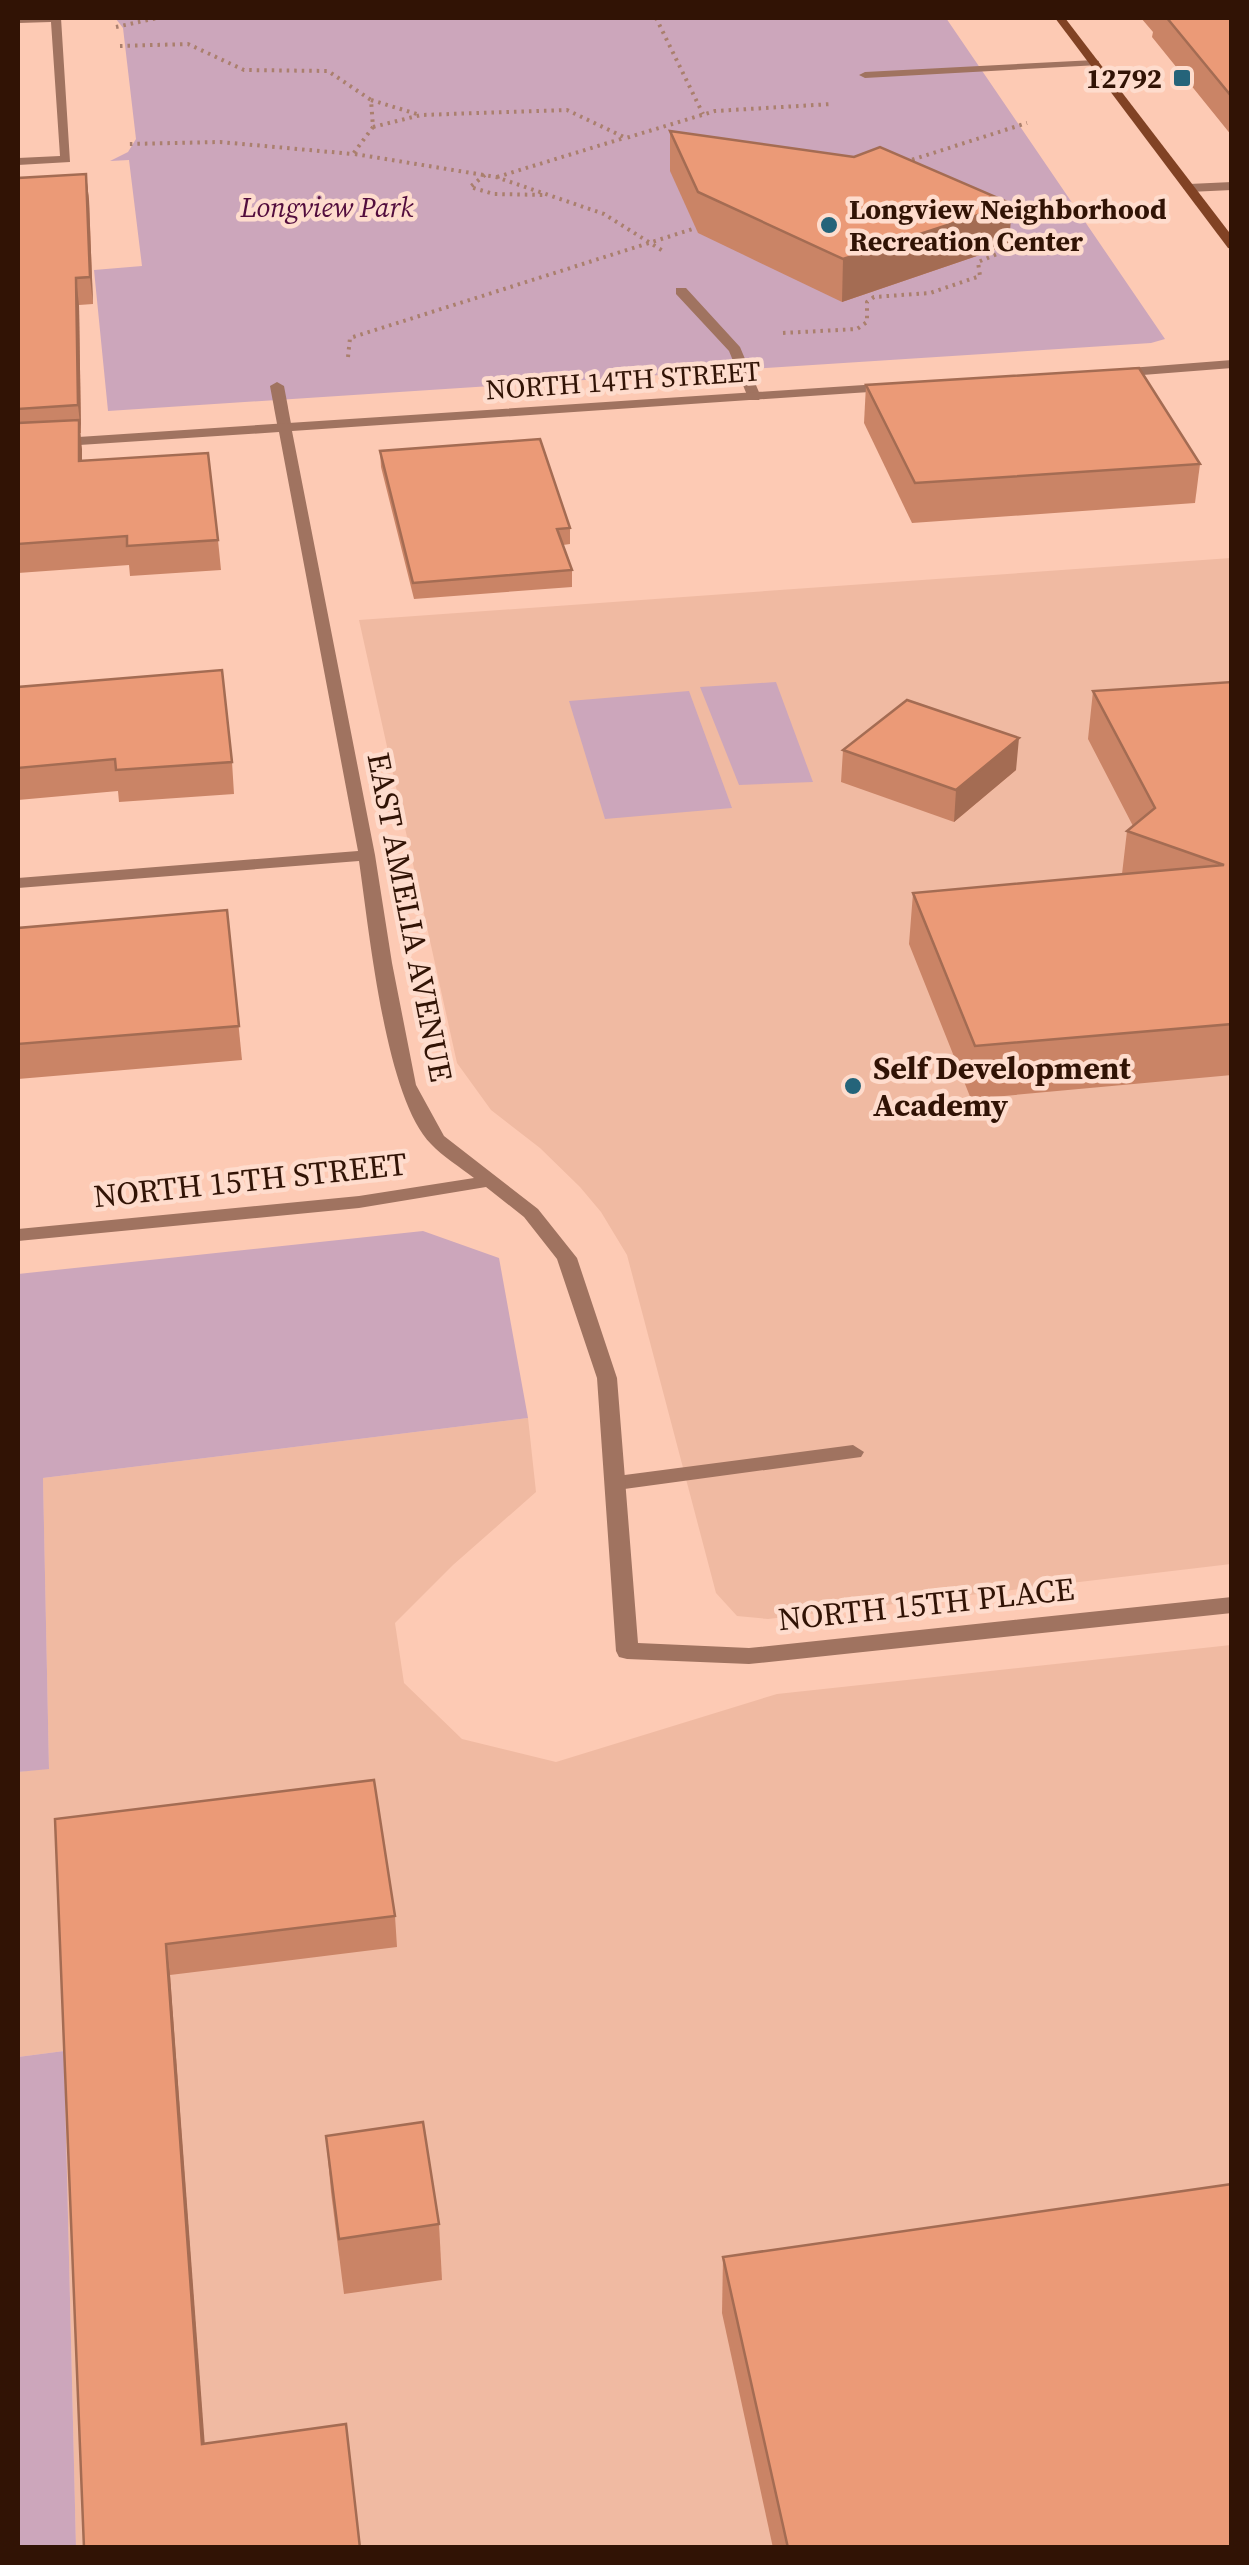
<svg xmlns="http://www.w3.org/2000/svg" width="1249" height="2565" font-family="'Source Serif 4',serif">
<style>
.built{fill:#f0baa2}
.green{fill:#cca6bb}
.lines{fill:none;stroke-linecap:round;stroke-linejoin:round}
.path{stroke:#aa7f6d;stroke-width:4;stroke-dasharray:2.5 5;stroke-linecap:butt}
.lane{fill:#a07360;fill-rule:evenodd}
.street{fill:#a07360;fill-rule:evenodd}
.secondary{fill:#814224;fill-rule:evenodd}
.wall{fill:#ca8466}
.shaded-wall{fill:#a46c53}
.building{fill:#eb9a77;stroke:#a46c53;stroke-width:2.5}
.poi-dot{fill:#25647a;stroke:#fedccd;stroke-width:4}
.labels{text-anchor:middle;stroke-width:9;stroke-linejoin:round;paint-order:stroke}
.far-poi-label{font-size:28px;font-weight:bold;fill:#311305;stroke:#fedccd;text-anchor:end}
.far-park-label{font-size:28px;font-style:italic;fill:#530d3d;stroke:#fedccd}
.far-street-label{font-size:28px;fill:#311305;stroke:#fedccd}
.street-label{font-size:32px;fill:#311305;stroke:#fedccd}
.poi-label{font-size:32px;font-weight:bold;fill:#311305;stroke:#fedccd;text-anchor:start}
</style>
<rect width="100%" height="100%" fill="#fdcab4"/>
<g class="built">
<path d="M 1231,558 L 1231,1564 L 768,1619 L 737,1616 L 716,1593 L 627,1255 L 601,1212 L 580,1187 L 540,1148 L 491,1110 L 457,1063 L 359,620 Z"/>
<path d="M 528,1418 L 536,1492 L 453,1565 L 395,1623 L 404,1683 L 462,1739 L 556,1762 L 777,1694 L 1231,1645 L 1231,2547 L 76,2547 L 64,2051 L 18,2057 L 18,1772 L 49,1768 L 43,1478 Z"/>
</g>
<g class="green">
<path d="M 123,18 L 946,18 L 1165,339 L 1151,343 L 108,411 L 94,270 L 142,266 L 129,160 L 110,161 L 128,152 L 136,139 L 123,28 L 116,19 Z"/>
<path d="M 776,682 L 813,782 L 739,785 L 700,687 Z"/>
<path d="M 689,691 L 732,808 L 605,819 L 569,701 Z"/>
<path d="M 423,1231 L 499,1258 L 528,1418 L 43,1478 L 49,1769 L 18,1772 L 18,1274 Z"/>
<path d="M 64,2051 L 76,2547 L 18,2547 L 18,2057 Z"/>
</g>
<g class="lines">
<g class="path">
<path d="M 656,18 L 703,114"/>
<path d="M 116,27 L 157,18"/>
<path d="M 120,46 L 188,44 L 244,70 L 328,71 L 371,100 L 373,127 L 353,154 L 220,142 L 129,144"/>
<path d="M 371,100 L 420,115"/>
<path d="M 373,127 L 421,115 L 567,110 L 626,138 L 715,111 L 832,104"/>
<path d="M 355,154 L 496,177 L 604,214 L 663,251"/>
<path d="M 905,162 L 1027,123"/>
<path d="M 485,175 L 470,187 L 494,194 L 545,195"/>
<path d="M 497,177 L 624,138"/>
<path d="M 783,333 L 857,329 L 867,322 L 867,302 L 874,297 L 930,293 L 980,276 L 978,262 L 1009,249 L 1020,254"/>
<path d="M 348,357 L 350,338 L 696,228"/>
</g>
<g class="lane">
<path d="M 1095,60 L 1099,61 L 1099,65 L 865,78 L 859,75 L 865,72 Z"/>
<path d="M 676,288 L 686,288 L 740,347 L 761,397 L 759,400 L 749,400 L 729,351 L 676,294 Z"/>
<path d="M 277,382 L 284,386 L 292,429 L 285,433 L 278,429 L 270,386 Z"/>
<path d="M 853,1445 L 864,1452 L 861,1457 L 617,1490 L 606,1483 L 617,1476 Z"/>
</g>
<g class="street">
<path d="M 18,18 L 61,18 L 70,162 L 18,165 L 18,158 L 60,156 L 51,22 L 18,23 Z"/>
<path d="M 1232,182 L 1232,190 L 1189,192 L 1183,188 L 1189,184 Z"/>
<path d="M 1232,360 L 1232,368 L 1117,377 L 1110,373 L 1117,369 Z"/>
<path d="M 894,383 L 901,387 L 899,390 L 292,431 L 375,855 L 392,963 L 416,1085 L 444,1136 L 538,1209 L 577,1258 L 617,1378 L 638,1643 L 749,1648 L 1232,1597 L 1232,1613 L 749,1664 L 627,1659 L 619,1657 L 616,1651 L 597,1378 L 557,1259 L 524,1217 L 486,1187 L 359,1208 L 18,1241 L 18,1229 L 359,1196 L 474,1178 C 460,1167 443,1157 431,1144 C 385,1098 369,928 359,861 L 18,888 L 18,878 L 358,851 L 279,432 L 18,449 L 18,441 Z"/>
</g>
<path class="secondary" d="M 1055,18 L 1065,18 L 1232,236 L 1232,249 L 1228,248 Z"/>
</g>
<g class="wall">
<path d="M 1141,18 L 1232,18 L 1232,136 L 1152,37 L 1153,32 Z"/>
<path d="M 670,131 L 854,157 L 1009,245 L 842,302 L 698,233 L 670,171 Z"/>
<path d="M 86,174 L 89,200 L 93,304 L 79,305 L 81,433 L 80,433 L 82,461 L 218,540 L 221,570 L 130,576 L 129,565 L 18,573 L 18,178 Z"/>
<path d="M 866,385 L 1200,464 L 1195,503 L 912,523 L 864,423 Z"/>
<path d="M 380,451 L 570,528 L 570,544 L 563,545 L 572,570 L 572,587 L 414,599 L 381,467 Z"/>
<path d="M 1232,682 L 1232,1075 L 971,1099 L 909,944 L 913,893 L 1122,874 L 1127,831 L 1133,826 L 1088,739 L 1093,691 Z"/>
<path d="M 18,687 L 232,762 L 234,794 L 119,802 L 118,791 L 18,800 Z"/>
<path d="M 843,750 L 1016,770 L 954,822 L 841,782 Z"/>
<path d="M 227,910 L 242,1060 L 18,1079 L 18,928 Z"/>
<path d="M 55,1819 L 395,1916 L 397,1947 L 170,1975 L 204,2444 L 84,2548 Z"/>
<path d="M 326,2136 L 439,2224 L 442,2280 L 344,2294 L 331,2192 Z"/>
<path d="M 723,2257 L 1232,2548 L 773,2548 L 722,2313 Z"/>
</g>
<g class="shaded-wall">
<path d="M 86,174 L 89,200 L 93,304 L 90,277 Z"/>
<path d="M 1012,204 L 1009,245 L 842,302 L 843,259 Z"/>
<path d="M 76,278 L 79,305 L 81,433 L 78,405 Z"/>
<path d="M 79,420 L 82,449 L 82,490 L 79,461 Z"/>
<path d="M 1019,738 L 1016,770 L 954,822 L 956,790 Z"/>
<path d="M 166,1944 L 170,1975 L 207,2474 L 202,2444 Z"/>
</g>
<g class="building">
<path d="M 1167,18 L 1232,18 L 1232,97 Z"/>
<path d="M 670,131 L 854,157 L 880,147 L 1012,204 L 843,259 L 698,192 Z"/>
<path d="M 86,174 L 90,277 L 76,278 L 78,405 L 18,409 L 18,178 Z"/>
<path d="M 1139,368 L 1200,464 L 915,483 L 866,385 Z"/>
<path d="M 79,420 L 79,461 L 208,453 L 218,540 L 127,546 L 127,536 L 18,544 L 18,423 Z"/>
<path d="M 540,439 L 570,528 L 557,529 L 572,570 L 413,583 L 380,451 Z"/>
<path d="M 222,670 L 232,762 L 116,770 L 115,759 L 18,768 L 18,687 Z"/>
<path d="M 1232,682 L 1232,1024 L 975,1046 L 913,893 L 1224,865 L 1127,831 L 1155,808 L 1093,691 Z"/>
<path d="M 907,700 L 1019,738 L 956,790 L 843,750 Z"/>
<path d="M 227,910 L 239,1026 L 18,1044 L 18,928 Z"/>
<path d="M 374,1780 L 395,1916 L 166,1944 L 202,2444 L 346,2424 L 360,2548 L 84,2548 L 55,1819 Z"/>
<path d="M 423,2122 L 439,2224 L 339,2239 L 326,2136 Z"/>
<path d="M 1232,2184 L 1232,2548 L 788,2548 L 723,2257 Z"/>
</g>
<g class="poi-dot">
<rect x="1172" y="68" width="20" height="20" rx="5"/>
<circle cx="829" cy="225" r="10"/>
<circle cx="853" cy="1086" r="10"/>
</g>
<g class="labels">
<g class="far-poi-label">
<text x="1162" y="88">12792</text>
<text x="849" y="219" text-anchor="start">Longview Neighborhood<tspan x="849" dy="32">Recreation Center</tspan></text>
</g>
<g class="far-park-label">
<text x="327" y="217">Longview Park</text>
</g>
<g class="far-street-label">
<text transform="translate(623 380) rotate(-4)" y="10">NORTH 14TH STREET</text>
</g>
<g class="street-label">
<text transform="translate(410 917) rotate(79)" y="11">EAST AMELIA AVENUE</text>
<text transform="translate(250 1180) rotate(-6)" y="11">NORTH 15TH STREET</text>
<text transform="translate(926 1604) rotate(-6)" y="11">NORTH 15TH PLACE</text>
</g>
<g class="poi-label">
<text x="873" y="1079">Self Development<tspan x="873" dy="37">Academy</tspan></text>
</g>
</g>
<rect width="1249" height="2565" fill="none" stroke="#311305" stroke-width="40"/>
</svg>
